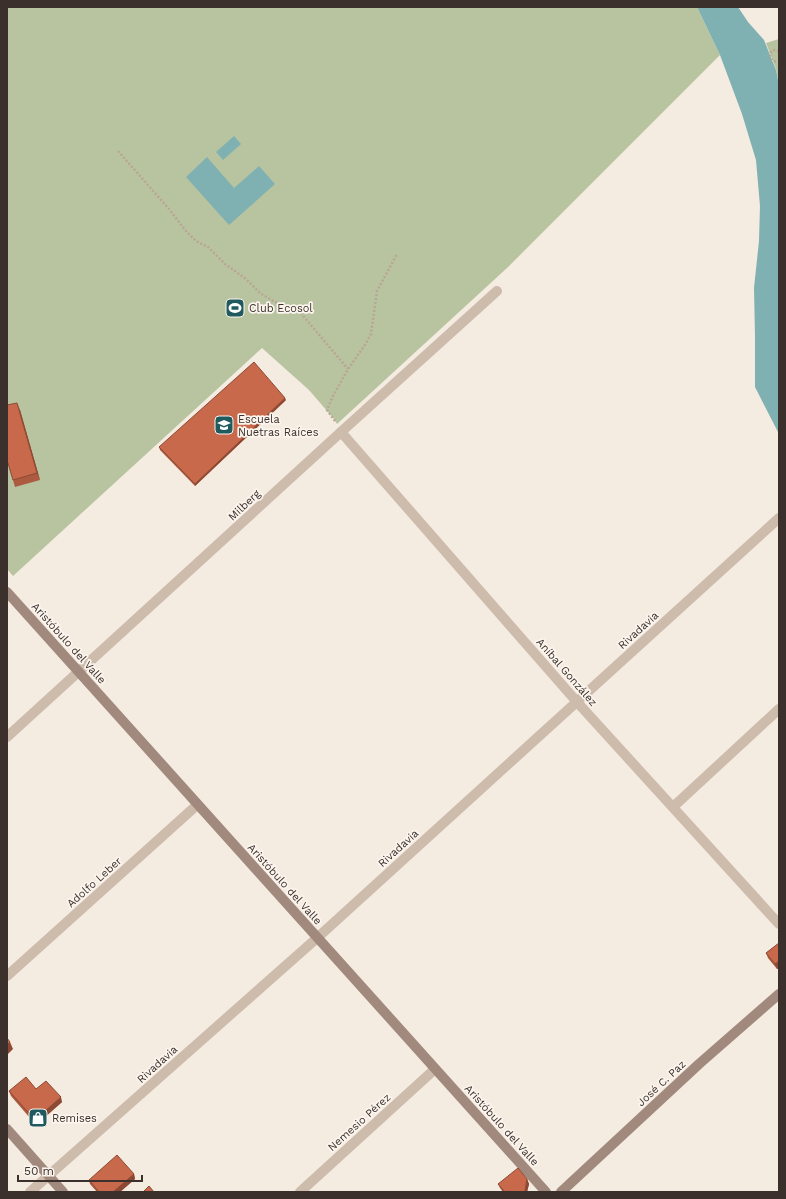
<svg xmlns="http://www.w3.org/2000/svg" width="786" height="1199" font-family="'Work Sans',sans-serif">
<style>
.green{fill:#b8c4a0}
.water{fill:#7fb0b2}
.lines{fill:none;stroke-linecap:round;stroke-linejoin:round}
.path{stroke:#b9a596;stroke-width:2.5;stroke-dasharray:2 2;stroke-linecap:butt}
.street{stroke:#cdbbac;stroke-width:10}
.secondary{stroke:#a18a7d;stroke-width:10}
.wall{fill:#ac5a40}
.shaded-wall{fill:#8c4a34}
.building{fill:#c8694b;stroke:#8c4a34}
.labels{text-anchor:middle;stroke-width:3.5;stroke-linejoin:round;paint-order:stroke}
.poi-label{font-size:11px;fill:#3b302b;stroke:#fbf5ee;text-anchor:start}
.street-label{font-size:11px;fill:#3b302b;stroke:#fbf5ee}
</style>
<rect width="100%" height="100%" fill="#f4ebe1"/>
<g class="green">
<path d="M 7,7 L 697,7 L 720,55 L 507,268 L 337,424 L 334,419 L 309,390 L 262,348 L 13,576 L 7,569 Z"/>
<path d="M 779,39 L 779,85 L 776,69 L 766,43 Z"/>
</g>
<g class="water">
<path d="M 697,7 L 738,7 L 748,22 L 764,40 L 776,70 L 779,85 L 779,434 L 755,387 L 755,336 L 754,288 L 759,241 L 760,206 L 756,160 L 742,114 L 720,55 Z"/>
<path d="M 234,136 L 241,144 L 223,160 L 216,152 Z"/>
<path d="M 207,157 L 234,188 L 259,166 L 275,184 L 229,225 L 186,177 Z"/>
</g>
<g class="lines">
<g class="path">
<path d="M 779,51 L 773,50 L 770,53 C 770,59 773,63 779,61"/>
<path d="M 118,151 L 169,209 L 185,230 L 196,241 L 208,247 L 225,264 L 246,279 L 260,293 L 275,302 L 289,306 L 299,311 L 348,369"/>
<path d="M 335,421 L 327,410 L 333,396 L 348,369 L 365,345 L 371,334 L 377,291 L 397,254"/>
</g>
<g class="street">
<path d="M 341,432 L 577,702 L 779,924"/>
<path d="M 7,737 L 341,432 L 497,291"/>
<path d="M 673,807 L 779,709"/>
<path d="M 7,976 L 197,805"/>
<path d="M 30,1192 L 317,938 L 779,518"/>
<path d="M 300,1192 L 435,1069"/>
</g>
<g class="secondary">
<path d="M 7,592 L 546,1192"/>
<path d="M 7,1129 L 63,1192"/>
<path d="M 561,1192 L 699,1064 L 779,994"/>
</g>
</g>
<g class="wall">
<path d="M 286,400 L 195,486 L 160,450 L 159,447 Z"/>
<path d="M 20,410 L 40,480 L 15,487 L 13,480 Z"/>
<path d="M 779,943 L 779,968 L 777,969 L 768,958 L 766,953 Z"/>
<path d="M 36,1089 L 62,1102 L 36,1125 L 11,1096 L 9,1091 Z"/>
<path d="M 134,1174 L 135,1179 L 120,1192 L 97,1192 L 90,1184 L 89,1180 Z"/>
<path d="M 527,1179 L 529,1184 L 527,1192 L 503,1192 L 500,1188 L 498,1184 Z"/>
</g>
<g class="shaded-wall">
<path d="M 285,398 L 286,400 L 195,486 L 195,484 Z"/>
<path d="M 17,403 L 20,410 L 40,480 L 37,473 Z"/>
<path d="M 779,961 L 779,968 L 777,969 L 775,964 Z"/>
<path d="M 10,1042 L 13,1049 L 7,1055 L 7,1045 Z"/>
<path d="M 61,1097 L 62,1102 L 36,1125 L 35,1120 Z"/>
<path d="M 134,1174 L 135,1179 L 120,1192 L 113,1192 Z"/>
<path d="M 527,1179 L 529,1184 L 527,1192 L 524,1192 Z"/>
</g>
<g class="building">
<path d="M 254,362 L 285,398 L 195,484 L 159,447 Z"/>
<path d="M 17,403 L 37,473 L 13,480 L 7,460 L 7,405 Z"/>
<path d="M 779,943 L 779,961 L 775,964 L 766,953 Z"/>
<path d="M 7,1038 L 10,1042 L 7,1045 Z"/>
<path d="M 26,1077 L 36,1089 L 46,1081 L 61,1097 L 35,1120 L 9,1091 Z"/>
<path d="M 117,1155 L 134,1174 L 113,1192 L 99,1192 L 89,1180 Z"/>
<path d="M 518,1168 L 527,1179 L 525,1191 L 524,1192 L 505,1192 L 498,1184 Z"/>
<path d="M 149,1186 L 154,1192 L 143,1192 Z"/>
</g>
<defs>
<g id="stadium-square" transform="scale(1)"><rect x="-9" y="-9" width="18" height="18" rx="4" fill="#1f5a5e" stroke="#fbf5ee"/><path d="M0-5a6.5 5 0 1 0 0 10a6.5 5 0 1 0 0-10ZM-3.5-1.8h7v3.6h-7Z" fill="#fff"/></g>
<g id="school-square" transform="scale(1)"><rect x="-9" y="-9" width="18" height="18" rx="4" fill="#1f5a5e" stroke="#fbf5ee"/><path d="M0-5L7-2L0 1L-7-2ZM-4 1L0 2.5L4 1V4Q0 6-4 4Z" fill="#fff"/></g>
<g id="shop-square" transform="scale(1)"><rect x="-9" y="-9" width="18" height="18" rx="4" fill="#1f5a5e" stroke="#fbf5ee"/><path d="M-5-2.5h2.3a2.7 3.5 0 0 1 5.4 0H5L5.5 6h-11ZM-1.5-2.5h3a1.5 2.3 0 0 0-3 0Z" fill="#fff"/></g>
</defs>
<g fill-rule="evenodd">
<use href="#stadium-square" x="235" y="308"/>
<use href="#school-square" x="224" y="425"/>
<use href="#shop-square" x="38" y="1118"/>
</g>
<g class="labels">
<g class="poi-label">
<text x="249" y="312">Club Ecosol</text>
<text x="238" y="423">Escuela<tspan x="238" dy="13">Nuetras Raíces</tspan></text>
<text x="52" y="1122">Remises</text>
</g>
<g class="street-label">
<text transform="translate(244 505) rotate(-43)" y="4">Milberg</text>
<text transform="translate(638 630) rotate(-42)" y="4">Rivadavia</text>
<text transform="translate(69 643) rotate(48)" y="4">Aristóbulo del Valle</text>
<text transform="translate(567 672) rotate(49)" y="4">Aníbal González</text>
<text transform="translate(398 848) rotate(-42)" y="4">Rivadavia</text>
<text transform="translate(94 882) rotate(-42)" y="4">Adolfo Leber</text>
<text transform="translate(285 884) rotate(48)" y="4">Aristóbulo del Valle</text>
<text transform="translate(157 1064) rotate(-42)" y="4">Rivadavia</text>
<text transform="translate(661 1083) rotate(-43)" y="4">José C. Paz</text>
<text transform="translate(359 1122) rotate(-42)" y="4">Nemesio Pérez</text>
<text transform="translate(502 1125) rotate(48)" y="4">Aristóbulo del Valle</text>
</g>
</g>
<rect width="786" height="1199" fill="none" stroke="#3b302b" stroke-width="16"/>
<path d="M18 1175v6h124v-6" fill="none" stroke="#3b302b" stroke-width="2"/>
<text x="24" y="1175" font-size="12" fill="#3b302b" stroke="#fbf5ee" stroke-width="3" paint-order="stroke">50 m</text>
</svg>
